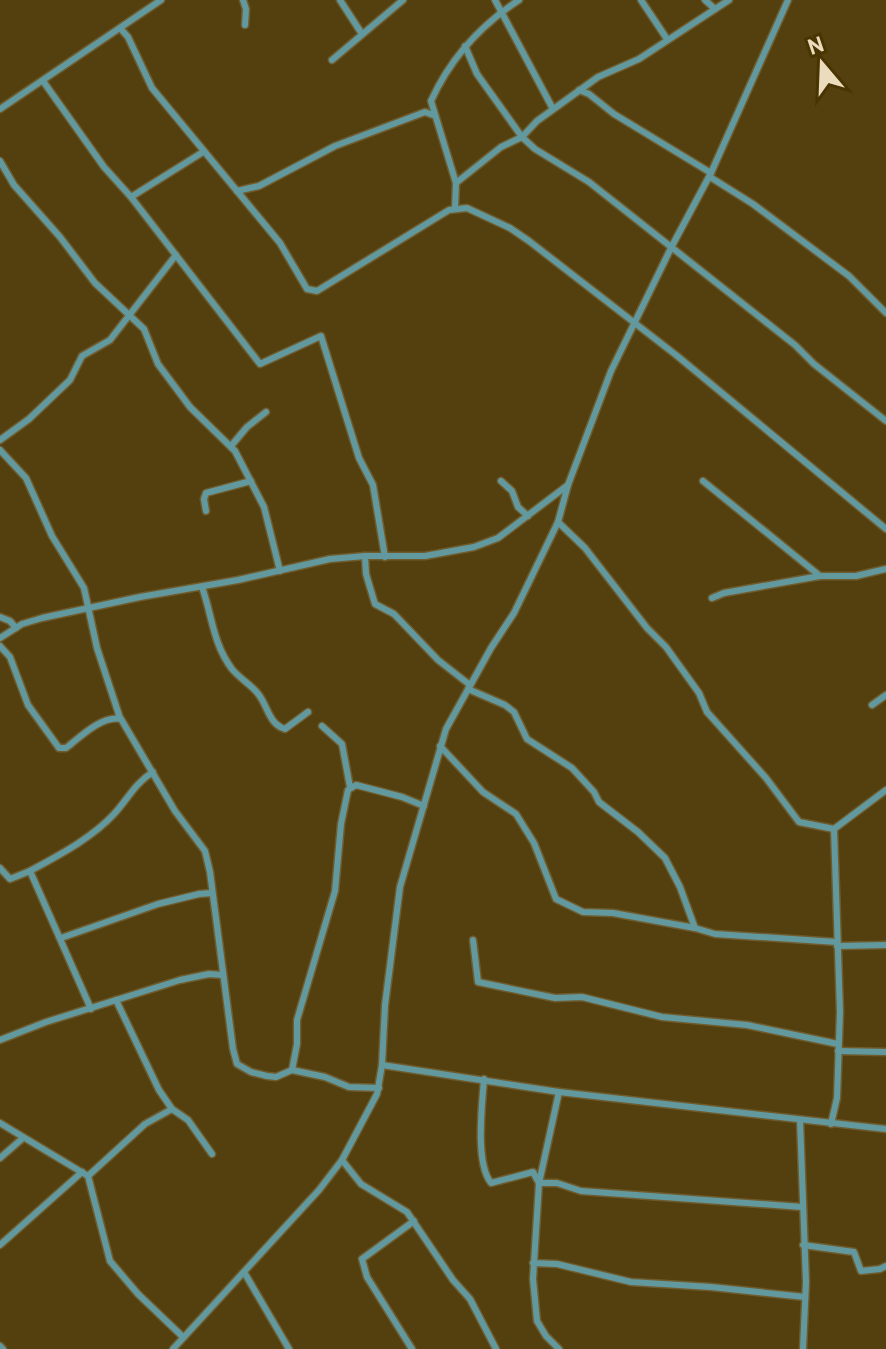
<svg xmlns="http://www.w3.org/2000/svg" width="886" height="1349" font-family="Overpass,sans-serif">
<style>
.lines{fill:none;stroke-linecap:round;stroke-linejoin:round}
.minor-casing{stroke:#6f5c2e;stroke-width:9}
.minor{stroke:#62999f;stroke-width:6}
</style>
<rect width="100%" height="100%" fill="#54400e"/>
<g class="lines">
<g class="minor-casing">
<g id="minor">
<path d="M 243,0 L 246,9 L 245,25"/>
<path d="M 340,0 L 362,34"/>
<path d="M 495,0 L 553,109"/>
<path d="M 641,0 L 667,39"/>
<path d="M 705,0 L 715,9"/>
<path d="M 120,28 L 128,37 L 152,88 L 280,243 L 307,289 L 317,291 L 449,210 L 467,208 L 510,228 L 529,241 L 676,355 L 886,529"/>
<path d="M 465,46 L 477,74 L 522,137 L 535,149 L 589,182 L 795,345 L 814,364 L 886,421"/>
<path d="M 332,60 L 403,0"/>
<path d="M 43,81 L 104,167 L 131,197 L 260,364 L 321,336 L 359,458 L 373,485 L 385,557"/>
<path d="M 579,90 L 589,94 L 614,114 L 711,173"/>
<path d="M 0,109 L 161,0"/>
<path d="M 0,161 L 14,185 L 60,237 L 95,283 L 144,329 L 158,364 L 190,407 L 235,451 L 264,507 L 280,571"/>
<path d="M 710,177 L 753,204 L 849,276 L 886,313"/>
<path d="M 456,183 L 501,147 L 522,137 L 537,121 L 598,77 L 639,59 L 729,0"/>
<path d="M 237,191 L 259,186 L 335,146 L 425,112 L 433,115"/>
<path d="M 131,197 L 203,152"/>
<path d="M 455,208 L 456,183 L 431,101 C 450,59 481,25 519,0"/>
<path d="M 0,440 L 29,419 L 70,380 L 82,356 L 110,340 L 176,255"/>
<path d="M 231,446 L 247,427 L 266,412"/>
<path d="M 0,450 L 26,478 L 52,536 L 84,588 L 97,648 L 120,718"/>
<path d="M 501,481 L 512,491 L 518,507 L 528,516"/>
<path d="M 703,481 L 820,576 L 856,576 L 886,569"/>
<path d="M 206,511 L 204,499 L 206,493 L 251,481"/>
<path d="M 558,522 L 585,548 L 647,628 L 666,647 L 699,693 L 707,712 L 766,778 L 799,822 L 834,829"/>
<path d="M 365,556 L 366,574 L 375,604 L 394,614 L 438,660 L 470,685"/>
<path d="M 202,587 C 212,615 213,644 232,669 C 240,679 252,685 259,695 C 268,707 269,724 285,729 L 308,712"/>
<path d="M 712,598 L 724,593 L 820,576"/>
<path d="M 0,617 L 10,621 L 16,628"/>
<path d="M 0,638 L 22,624 L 42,618 L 140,597 L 238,580 L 330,559 L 365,556 L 425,556 L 474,547 L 498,538 L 568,485"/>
<path d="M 0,646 L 10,657 L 28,705 L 59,748 L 66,748 C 80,737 102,715 121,719 L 175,811 L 205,851 L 210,872 L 233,1049 L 237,1064 L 251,1072 L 267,1076 L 276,1077 L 292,1070 L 325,1077 L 349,1087 L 379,1088"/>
<path d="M 468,689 L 505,705 L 514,712 L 527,739 L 572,768 L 594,792 L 599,802 L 638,832 L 665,858 L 680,887 L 695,928 L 715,934 L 837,942"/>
<path d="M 872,705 L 886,695"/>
<path d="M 322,726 L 342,744 L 350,787"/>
<path d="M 440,746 L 483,792 L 516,814 L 534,843 L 556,899 L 583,912 L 613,913 L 695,928"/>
<path d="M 0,868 L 10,879 L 30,871 L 91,1009"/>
<path d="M 30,871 C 59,855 92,838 114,814 C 128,799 135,783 153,772"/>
<path d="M 61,938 L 158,904 L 199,894 L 212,893"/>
<path d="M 473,940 L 478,982 L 555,998 L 582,997 L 662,1017 L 747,1025 L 838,1044"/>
<path d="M 837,946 L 886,945"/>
<path d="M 116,1000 L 159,1090 L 172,1109 L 188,1120 L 212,1154"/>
<path d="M 0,1040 L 46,1022 L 180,980 L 209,974 L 223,975"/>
<path d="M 838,1051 L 886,1052"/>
<path d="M 382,1065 L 559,1092 L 886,1129"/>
<path d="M 292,1070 L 297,1044 L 297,1020 L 335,891 L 341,824 L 348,790 L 356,785 L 402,797 L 424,806"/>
<path d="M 484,1079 C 482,1105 475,1163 491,1183 L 533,1172 L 539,1183 L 557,1183 L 581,1191 L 802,1207"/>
<path d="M 800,1120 L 806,1282 L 803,1349"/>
<path d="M 0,1123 L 88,1176 L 110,1261 L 138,1294 L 183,1337"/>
<path d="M 831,1124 L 837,1098 L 840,1012 L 834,829 L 886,790"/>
<path d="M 0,1158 L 23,1138"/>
<path d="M 342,1160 L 361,1184 L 407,1212 L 453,1280 L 470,1299 L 496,1349"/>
<path d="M 88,1176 L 145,1124 L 172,1109"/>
<path d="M 0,1245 L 82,1172"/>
<path d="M 803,1245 L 854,1252 L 861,1271 L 880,1269 L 886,1266"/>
<path d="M 533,1263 L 557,1264 L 631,1282 L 711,1287 L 805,1297"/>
<path d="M 244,1272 L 289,1349"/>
<path d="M 0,1346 L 3,1349"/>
<path d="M 173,1349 L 319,1190 L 342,1160 L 377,1094 L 382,1065 L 385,1005 L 400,887 L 446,729 L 491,648 L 514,613 L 558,522 L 568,485 L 611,371 L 672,246 L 711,173 L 788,0"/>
<path d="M 412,1349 L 367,1277 L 362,1259 L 414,1221"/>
<path d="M 559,1349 L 546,1336 L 537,1321 L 533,1279 L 539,1183 L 559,1092"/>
</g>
</g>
<use href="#minor" class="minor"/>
</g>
<g transform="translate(822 64) rotate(341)" stroke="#493501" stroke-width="6" paint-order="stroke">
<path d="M0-6L14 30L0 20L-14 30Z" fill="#ebdcbd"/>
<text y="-12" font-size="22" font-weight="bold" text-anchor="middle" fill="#ebdcbd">N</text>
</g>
</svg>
